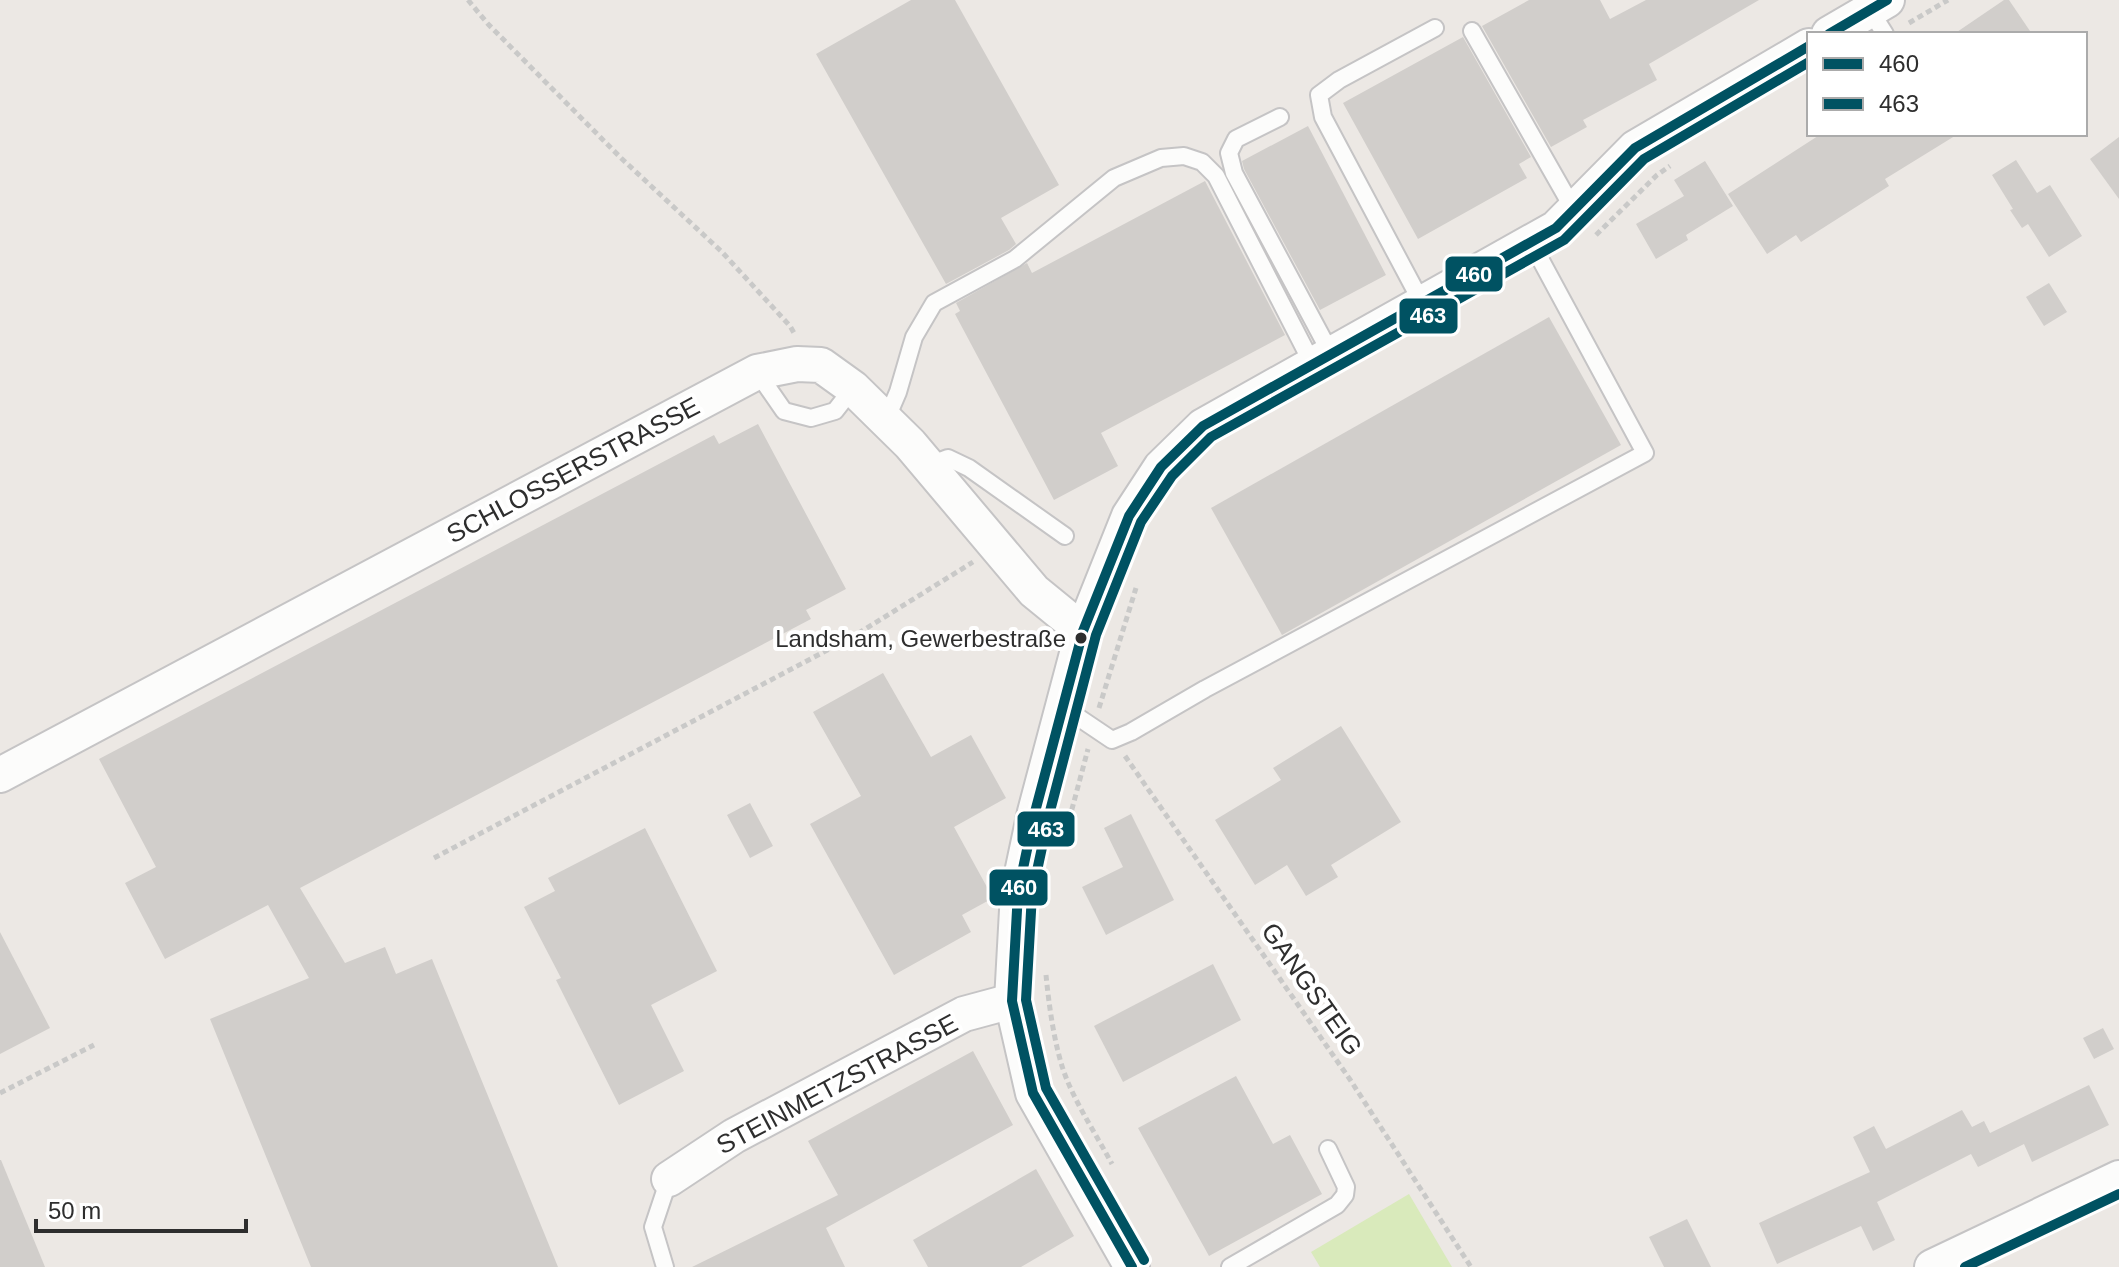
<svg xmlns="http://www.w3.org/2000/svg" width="2119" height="1267" font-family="Arial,sans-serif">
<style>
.pitch{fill:#d9eabb}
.building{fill:#d1cecb}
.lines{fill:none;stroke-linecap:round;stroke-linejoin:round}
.lane-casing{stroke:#c5c4c5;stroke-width:20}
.street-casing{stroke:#c5c4c5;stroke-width:38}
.path{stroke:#c9c9c8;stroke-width:5;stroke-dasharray:6 4;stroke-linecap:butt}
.lane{stroke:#fcfcfb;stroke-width:16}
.street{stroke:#fcfcfb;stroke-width:34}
.bus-1-casing{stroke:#fff;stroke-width:16}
.bus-2-casing{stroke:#fff;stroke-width:16}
.bus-1{stroke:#005262;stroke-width:10}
.bus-2{stroke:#005262;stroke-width:10}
.bus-dot{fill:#2e2e2e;stroke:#fff;stroke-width:3}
.labels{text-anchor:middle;stroke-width:8;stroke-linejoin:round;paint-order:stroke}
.bus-label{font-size:24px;fill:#2e2e2e;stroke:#fff;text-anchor:end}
.street-label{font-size:26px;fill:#2e2e2e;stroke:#fff}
.line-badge{stroke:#fff;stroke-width:3}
.badge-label{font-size:22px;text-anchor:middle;font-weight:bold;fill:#fff}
</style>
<rect width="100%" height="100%" fill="#ece8e4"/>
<path class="pitch" d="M 1409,1194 L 1452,1267 L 1320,1267 L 1311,1252 Z"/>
<g class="building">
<path d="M 911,0 L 955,0 L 1059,185 L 1001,218 L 1016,244 L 1009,250 L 946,284 L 816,54 Z"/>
<path d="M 1529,0 L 1600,0 L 1610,19 L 1646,0 L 1759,0 L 1649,64 L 1657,80 L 1583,120 L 1587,127 L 1551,147 L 1482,26 Z"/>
<path d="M 2004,0 L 2009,0 L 2032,34 L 1954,34 Z"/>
<path d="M 1463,37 L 1531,157 L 1519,164 L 1527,178 L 1418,239 L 1343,103 Z"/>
<path d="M 1308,126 L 1386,275 L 1320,310 L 1244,169 L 1242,161 Z"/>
<path d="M 1821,134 L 1958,134 L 1885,179 L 1889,186 L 1801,242 L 1796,235 L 1767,254 L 1728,194 Z"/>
<path d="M 2119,137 L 2119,199 L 2090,159 Z"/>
<path d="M 2016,160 L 2037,193 L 2050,185 L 2082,236 L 2049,257 L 2028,224 L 2022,228 L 2010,210 L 2013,209 L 1992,175 Z"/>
<path d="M 1705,161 L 1733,206 L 1686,235 L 1688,240 L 1656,259 L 1636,224 L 1684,196 L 1674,180 Z"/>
<path d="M 1205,181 L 1285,335 L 1101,433 L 1118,466 L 1054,500 L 955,314 L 960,311 L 956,303 L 1027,263 L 1032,273 Z"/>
<path d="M 2049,283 L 2067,312 L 2044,326 L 2026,297 Z"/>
<path d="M 1549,317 L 1621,445 L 1282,635 L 1211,508 Z"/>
<path d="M 758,424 L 846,589 L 806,610 L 811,619 L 300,888 L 345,963 L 385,947 L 396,974 L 432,959 L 558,1267 L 311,1267 L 210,1019 L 309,978 L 268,905 L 165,959 L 125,883 L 156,867 L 99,759 L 714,435 L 719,444 Z"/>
<path d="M 883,673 L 931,757 L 971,735 L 1006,798 L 954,827 L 993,898 L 962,915 L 971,932 L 894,975 L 810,824 L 861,796 L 813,712 Z"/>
<path d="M 1341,726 L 1401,822 L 1331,865 L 1338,877 L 1306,896 L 1287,865 L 1255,885 L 1215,820 L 1281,780 L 1273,768 Z"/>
<path d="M 750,803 L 773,846 L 750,858 L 727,815 Z"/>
<path d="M 1131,814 L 1174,900 L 1106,935 L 1082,887 L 1123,867 L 1104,828 Z"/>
<path d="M 645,828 L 717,971 L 651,1005 L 684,1071 L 619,1105 L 556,980 L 561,978 L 524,907 L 555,891 L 548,878 Z"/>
<path d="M 0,932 L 50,1028 L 0,1054 Z"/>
<path d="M 1213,964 L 1241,1020 L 1123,1082 L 1094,1026 Z"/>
<path d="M 2103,1028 L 2114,1049 L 2094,1059 L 2083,1038 Z"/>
<path d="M 973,1051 L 1013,1125 L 826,1228 L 845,1267 L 692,1267 L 838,1195 L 808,1141 Z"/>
<path d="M 1236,1076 L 1273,1144 L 1290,1135 L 1322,1194 L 1209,1256 L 1138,1128 Z"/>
<path d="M 2089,1085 L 2109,1125 L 2032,1162 L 2024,1144 L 1978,1167 L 1971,1154 L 1877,1202 L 1895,1240 L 1873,1251 L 1861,1226 L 1777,1264 L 1759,1223 L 1870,1172 L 1853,1137 L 1874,1126 L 1886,1149 L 1962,1110 L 1972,1127 L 1984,1121 L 1990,1133 Z"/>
<path d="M 0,1160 L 1,1160 L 45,1267 L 0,1267 Z"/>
<path d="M 1036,1169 L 1074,1236 L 1021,1267 L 928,1267 L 913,1240 Z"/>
<path d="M 1687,1219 L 1711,1267 L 1664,1267 L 1649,1237 Z"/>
</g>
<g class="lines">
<g class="lane-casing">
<g id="lane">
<path d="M 1870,10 L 1885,34"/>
<path d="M 1472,31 L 1574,210"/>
<path d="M 1280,117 L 1236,139 L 1229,153 L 1234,173 L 1331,354"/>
<path d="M 1422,303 L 1323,117 L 1319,95 L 1339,80 L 1435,28"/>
<path d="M 757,372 L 784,411 L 811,418 L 835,411 L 853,388"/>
<path d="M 886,420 L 898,392 L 914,337 L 934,303 L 1015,259 L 1114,178 L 1161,158 L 1184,156 L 1202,162 L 1216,176 L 1313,365"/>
<path d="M 929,465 L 948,458 L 969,468 L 1065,536"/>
<path d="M 1063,707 L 1112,740 L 1131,732 L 1205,689 L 1645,453 L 1531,242"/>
<path d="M 665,1267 L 653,1227 L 669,1179"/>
<path d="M 1230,1267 L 1337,1205 L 1345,1195 L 1346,1187 L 1328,1149"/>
</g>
</g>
<g class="street-casing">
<g id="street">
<path d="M 1829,34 L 1887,0"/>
<path d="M 0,775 L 757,372 L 797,364 L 821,365 L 853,388 L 910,444 L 1034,591 L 1083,631"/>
<path d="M 669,1179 L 734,1136 L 964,1014 L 1012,1001"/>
<path d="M 1132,1267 L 1033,1093 L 1012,1001 L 1018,892 L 1035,812 L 1083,631 L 1129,516 L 1161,467 L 1203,426 L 1556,228 L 1635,148 L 1809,46"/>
<path d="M 1932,1267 L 2119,1178"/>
</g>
</g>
<g class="path">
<path d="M 468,0 L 488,24 L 621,158 L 722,252 L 790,326 L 794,333"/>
<path d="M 1909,23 L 1948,0"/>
<path d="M 1596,235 L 1657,175 L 1670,166"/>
<path d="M 1099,708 L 1136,588"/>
<path d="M 1125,756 L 1351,1081 L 1471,1267"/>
<path d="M 1064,839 L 1088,749"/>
<path d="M 434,858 L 854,636 L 973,562"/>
<path d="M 1046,975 C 1049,1006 1055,1051 1067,1080 C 1079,1109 1097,1136 1112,1164"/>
<path d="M 0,1093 L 94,1045"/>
</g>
<use href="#lane" class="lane"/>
<use href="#street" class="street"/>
<g class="bus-1-casing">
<g id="bus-1">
<path d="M 1829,34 L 1887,0"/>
<path d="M 1132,1267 L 1033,1093 L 1012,1001 L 1018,892 L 1035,812 L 1083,631 L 1129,516 L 1161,467 L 1203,426 L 1556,228 L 1635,148 L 1809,46"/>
</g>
</g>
<g class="bus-2-casing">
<g id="bus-2">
<path d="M 1144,1260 L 1046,1088 L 1026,1000 L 1032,894 L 1049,815 L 1096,635 L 1141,522 L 1172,476 L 1211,437 L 1564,240 L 1644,159 L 1809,62"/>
<path d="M 1965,1267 L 2119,1194"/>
</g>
</g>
<use href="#bus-1" class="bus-1"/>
<use href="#bus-2" class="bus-2"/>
</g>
<circle class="bus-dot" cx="1081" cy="638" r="7"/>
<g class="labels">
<g class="bus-label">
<text x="1066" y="647">Landsham, Gewerbestraße</text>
</g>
<g class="street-label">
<text transform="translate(573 470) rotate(-28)" y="9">SCHLOSSERSTRASSE</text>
<text transform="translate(1312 989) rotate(55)" y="9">GANGSTEIG</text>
<text transform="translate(837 1084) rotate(-28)" y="9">STEINMETZSTRASSE</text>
</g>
</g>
<g class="line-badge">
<rect x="1444" y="255" width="60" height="38" rx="8" fill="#005262"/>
<rect x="1398" y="297" width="61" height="38" rx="8" fill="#005262"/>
<rect x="1016" y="810" width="60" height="38" rx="8" fill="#005262"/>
<rect x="988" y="868" width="61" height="39" rx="8" fill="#005262"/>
</g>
<g class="badge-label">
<text x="1474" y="282">460</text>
<text x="1428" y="323">463</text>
<text x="1046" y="837">463</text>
<text x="1019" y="895">460</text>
</g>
<rect x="1807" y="32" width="280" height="104" fill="#ffffff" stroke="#ababab" stroke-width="2"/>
<rect x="1823" y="58" width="40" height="12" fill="#005262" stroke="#ababab" stroke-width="2"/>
<text x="1879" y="72" font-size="24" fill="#2e2e2e">460</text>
<rect x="1823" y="98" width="40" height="12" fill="#005262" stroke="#ababab" stroke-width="2"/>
<text x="1879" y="112" font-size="24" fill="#2e2e2e">463</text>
<path d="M36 1219v12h210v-12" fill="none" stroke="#2e2e2e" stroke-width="4"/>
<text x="48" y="1219" font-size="24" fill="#2e2e2e" stroke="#ffffff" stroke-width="6" paint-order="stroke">50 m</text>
</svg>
